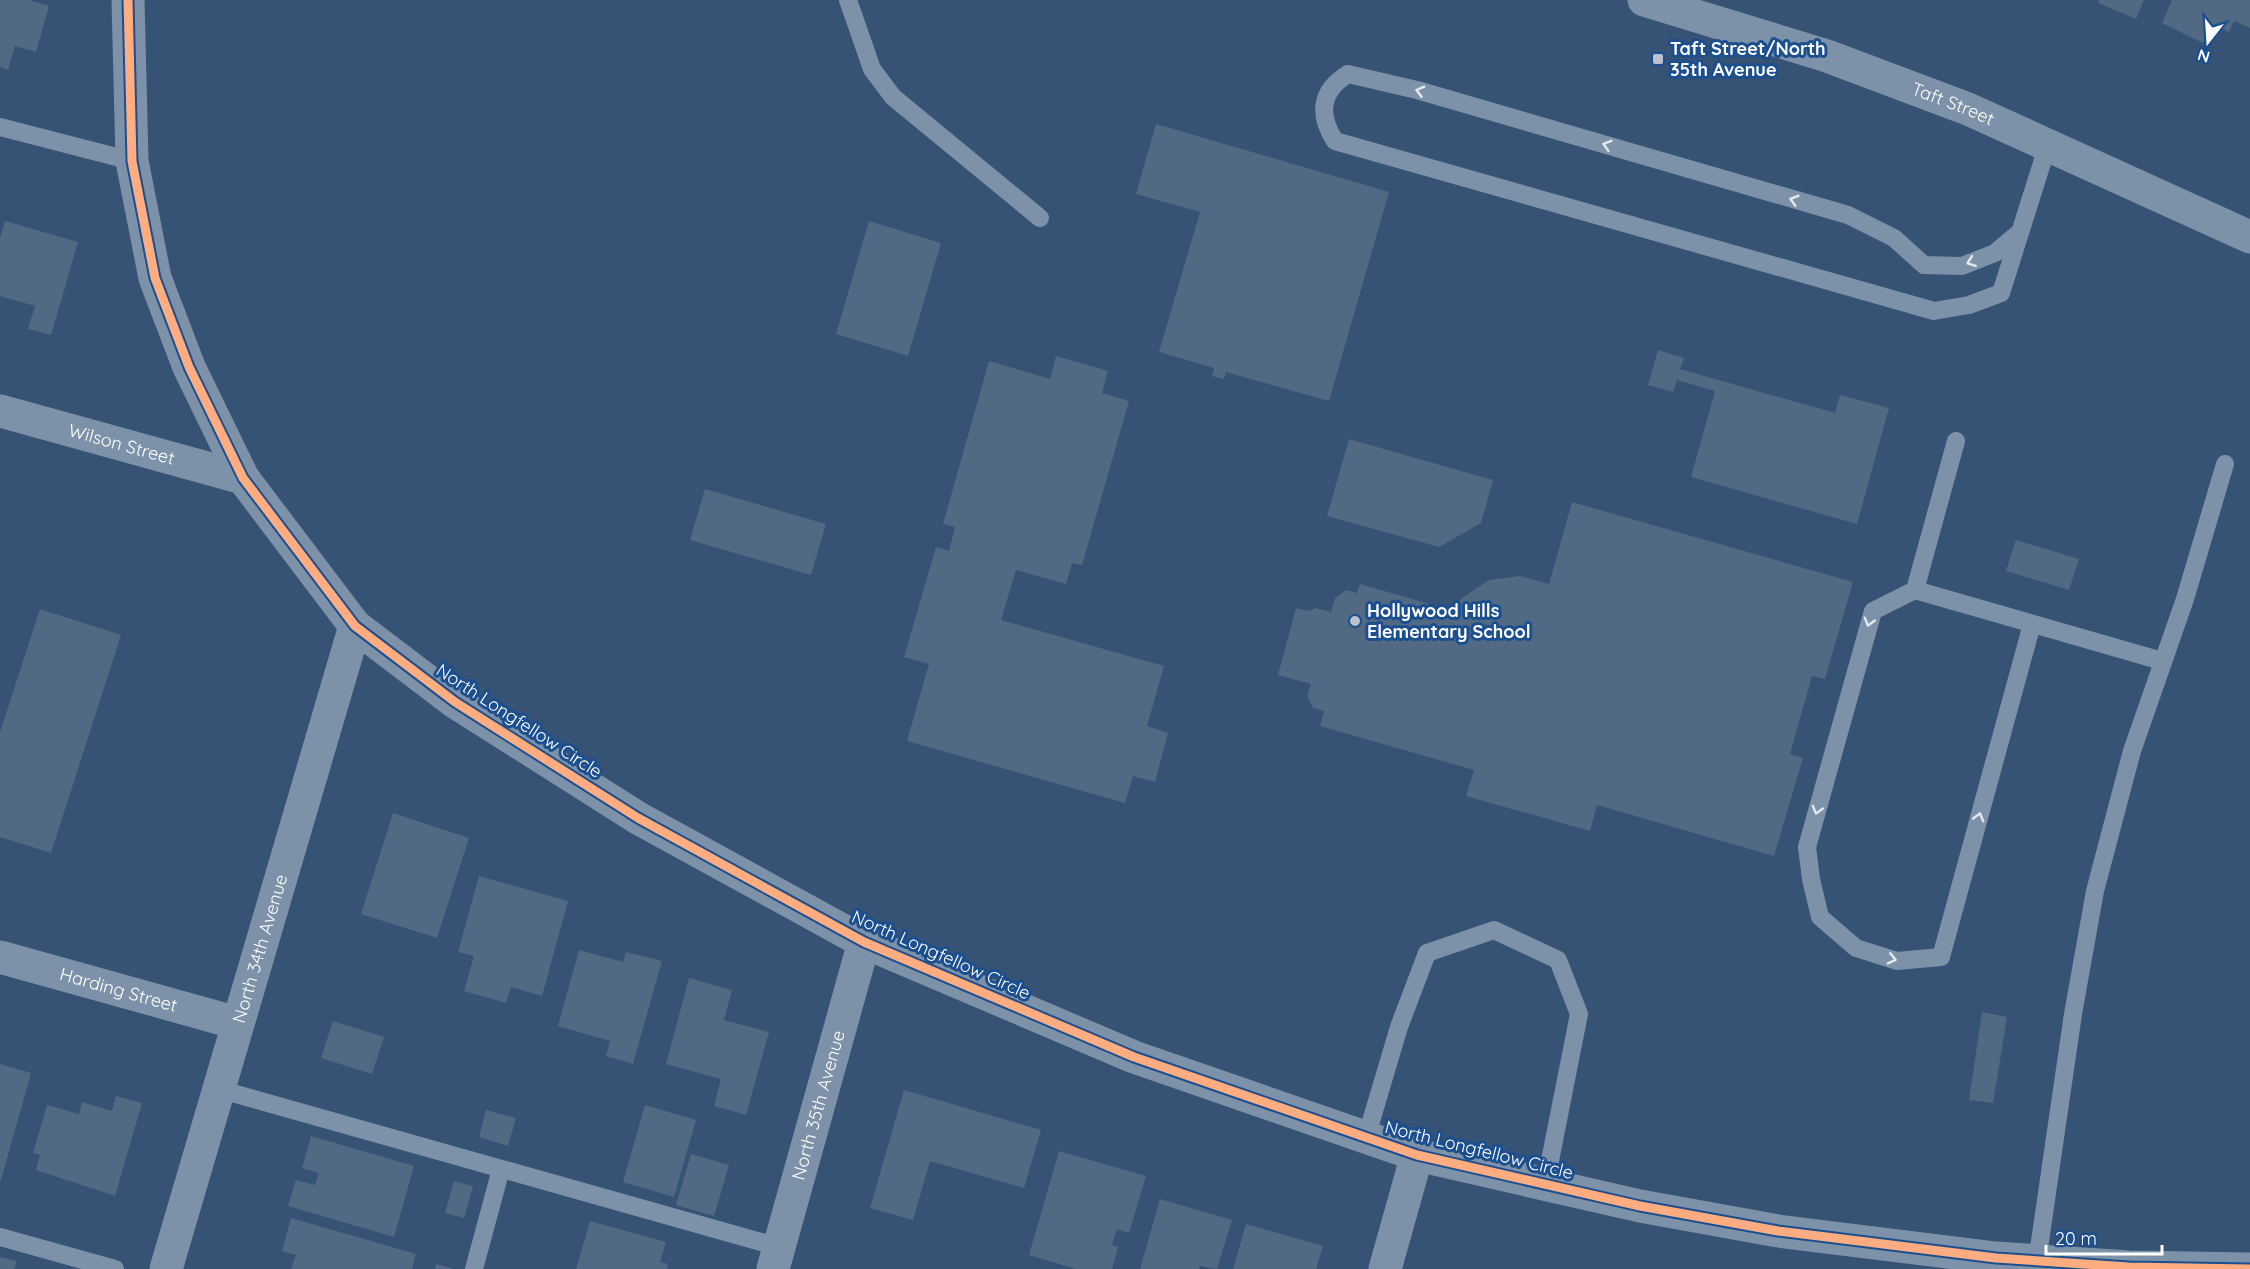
<svg xmlns="http://www.w3.org/2000/svg" width="2250" height="1269" font-family="Quicksand,sans-serif">
<style>
.building{fill:#526984}
.lines{fill:none;stroke-linecap:round;stroke-linejoin:round}
.service{stroke:#7d92a8;stroke-width:18}
.minor{stroke:#7d92a8;stroke-width:33}
.tertiary{stroke:#7d92a8;stroke-width:33}
.cycleway-casing{stroke:#1b4f8f;stroke-width:13}
.cycleway{stroke:#ffac80;stroke-width:9}
.oneway{stroke:#e5e9ee}
.poi-dot{fill:#b9c2ce;stroke:#1b4f8f;stroke-width:2}
.labels{text-anchor:middle;stroke-width:6;stroke-linejoin:round;paint-order:stroke}
.poi-label{font-size:18px;font-weight:bold;fill:#fff;stroke:#1b4f8f;text-anchor:start}
.street-label{font-size:18px;fill:#fff;stroke:#1b4f8f}
</style>
<rect width="100%" height="100%" fill="#365274"/>
<g class="building">
<path d="M 0,0 L 29,0 L 49,6 L 36,52 L 15,46 L 8,70 L 0,67 Z"/>
<path d="M 2099,0 L 2144,0 L 2136,19 L 2098,3 Z"/>
<path d="M 2172,0 L 2250,0 L 2250,28 L 2234,21 L 2229,32 L 2212,24 L 2203,43 L 2162,23 Z"/>
<path d="M 1156,124 L 1389,192 L 1329,401 L 1226,372 L 1224,379 L 1212,376 L 1214,368 L 1159,352 L 1200,212 L 1136,194 Z"/>
<path d="M 5,221 L 78,242 L 51,335 L 28,329 L 35,306 L 0,296 L 0,238 Z"/>
<path d="M 869,221 L 941,243 L 908,356 L 836,334 Z"/>
<path d="M 1658,350 L 1684,358 L 1680,369 L 1835,413 L 1840,395 L 1889,408 L 1857,524 L 1691,477 L 1715,391 L 1677,380 L 1673,392 L 1648,385 Z"/>
<path d="M 1056,356 L 1108,371 L 1102,393 L 1129,401 L 1082,565 L 1072,563 L 1066,584 L 1016,570 L 1001,620 L 1164,666 L 1147,726 L 1168,733 L 1155,782 L 1133,776 L 1125,803 L 907,741 L 929,664 L 904,657 L 936,547 L 949,551 L 955,527 L 943,524 L 989,361 L 1050,379 Z"/>
<path d="M 1349,439 L 1493,480 L 1481,523 L 1439,547 L 1327,516 Z"/>
<path d="M 705,489 L 826,524 L 811,575 L 690,540 Z"/>
<path d="M 1572,502 L 1853,582 L 1825,679 L 1812,676 L 1790,754 L 1803,758 L 1774,856 L 1597,805 L 1590,831 L 1466,796 L 1474,770 L 1320,726 L 1324,711 L 1313,708 L 1307,696 L 1311,684 L 1278,675 L 1296,608 L 1310,611 L 1316,608 L 1331,612 L 1335,598 L 1346,590 L 1357,593 L 1360,584 L 1454,611 L 1462,598 L 1489,580 L 1520,576 L 1549,584 Z"/>
<path d="M 2016,540 L 2079,559 L 2069,590 L 2006,571 Z"/>
<path d="M 40,609 L 121,635 L 51,853 L 0,837 L 0,732 Z"/>
<path d="M 393,813 L 469,838 L 437,938 L 361,914 Z"/>
<path d="M 479,876 L 568,901 L 542,996 L 511,987 L 506,1003 L 464,991 L 474,956 L 458,952 Z"/>
<path d="M 579,950 L 623,962 L 626,952 L 662,961 L 633,1064 L 606,1056 L 610,1041 L 558,1026 Z"/>
<path d="M 689,978 L 732,990 L 724,1020 L 769,1032 L 746,1115 L 714,1106 L 721,1079 L 666,1064 Z"/>
<path d="M 1982,1012 L 2007,1017 L 1993,1103 L 1969,1100 Z"/>
<path d="M 333,1021 L 384,1037 L 372,1074 L 321,1058 Z"/>
<path d="M 0,1064 L 31,1073 L 1,1180 L 0,1180 Z"/>
<path d="M 904,1090 L 1041,1130 L 1024,1188 L 930,1161 L 913,1220 L 870,1208 Z"/>
<path d="M 116,1096 L 142,1103 L 115,1196 L 36,1170 L 40,1155 L 33,1153 L 47,1105 L 79,1114 L 82,1102 L 112,1111 Z"/>
<path d="M 645,1105 L 696,1120 L 674,1197 L 623,1182 Z"/>
<path d="M 486,1110 L 516,1118 L 508,1146 L 479,1137 Z"/>
<path d="M 311,1136 L 414,1166 L 394,1237 L 288,1206 L 296,1180 L 315,1185 L 319,1173 L 302,1168 Z"/>
<path d="M 1059,1151 L 1146,1176 L 1129,1233 L 1117,1229 L 1112,1245 L 1118,1247 L 1112,1269 L 1076,1269 L 1029,1255 Z"/>
<path d="M 691,1154 L 729,1165 L 714,1216 L 676,1205 Z"/>
<path d="M 454,1181 L 473,1186 L 464,1218 L 445,1213 Z"/>
<path d="M 1160,1199 L 1232,1220 L 1217,1269 L 1200,1266 L 1199,1269 L 1140,1269 Z"/>
<path d="M 291,1218 L 416,1254 L 412,1269 L 291,1269 L 296,1255 L 282,1251 Z"/>
<path d="M 590,1221 L 666,1242 L 660,1262 L 668,1264 L 667,1269 L 576,1269 Z"/>
<path d="M 1246,1224 L 1323,1246 L 1316,1269 L 1233,1269 Z"/>
<path d="M 0,1257 L 17,1261 L 14,1269 L 0,1269 Z"/>
<path d="M 436,1264 L 452,1268 L 452,1269 L 435,1269 Z"/>
</g>
<g class="lines">
<g class="service">
<path d="M 848,0 L 872,69 L 893,97 L 1040,218"/>
<path d="M 0,127 L 132,161"/>
<path d="M 2020,232 L 1995,253 L 1962,266 L 1924,265 L 1894,238 L 1848,215 L 1417,90 L 1348,74 C 1320,91 1318,115 1335,141 L 1934,311 L 1969,305 L 2001,293 L 2048,144"/>
<path d="M 1915,590 L 1956,441"/>
<path d="M 2032,624 L 1941,957 L 1897,961 L 1856,948 L 1820,917 L 1811,879 L 1807,847 L 1873,611 L 1915,590 L 2162,661"/>
<path d="M 218,1089 L 779,1247"/>
<path d="M 1366,1138 L 1399,1027 L 1427,953 L 1494,930 L 1558,960 L 1579,1014 L 1545,1186"/>
<path d="M 0,1237 L 115,1269"/>
<path d="M 2037,1262 L 2073,1014 L 2095,891 L 2132,751 L 2185,599 L 2225,464"/>
<path d="M 474,1269 L 501,1169"/>
</g>
<g class="minor">
<path d="M 128,0 L 132,161 L 155,278 L 189,367 L 243,478 L 355,626 L 455,702 L 638,818 L 864,942 L 1134,1057 L 1417,1155 L 1640,1206 L 1778,1231 L 1996,1258 L 2129,1267 L 2250,1269"/>
<path id="s1" d="M 0,411 L 243,478"/>
<path id="s2" d="M 0,957 L 237,1023"/>
<path id="s3" d="M 166,1269 L 355,626"/>
<path id="s4" d="M 773,1269 L 864,942"/>
<path d="M 1385,1269 L 1417,1155"/>
</g>
<path class="tertiary" id="s5" d="M 1644,0 L 1827,56 L 1968,109 L 2250,237"/>
<g class="cycleway-casing">
<path id="cycleway" d="M 128,0 L 132,161 L 155,278 L 189,367 L 243,478 L 355,626 L 455,702 L 638,818 L 864,942 L 1134,1057 L 1417,1155 L 1640,1206 L 1778,1231 L 1996,1258 L 2129,1267 L 2250,1269"/>
</g>
<use href="#cycleway" class="cycleway"/>
</g>
<defs><path id="oneway-chevron" d="M-2-3.5L2.5 0L-2 3.5" fill="none" stroke-width="1.6" stroke-linecap="round" stroke-linejoin="round" transform="scale(1.5)"/></defs>
<g class="oneway">
<use href="#oneway-chevron" transform="translate(1420 91) rotate(-165)"/>
<use href="#oneway-chevron" transform="translate(1607 145) rotate(-164)"/>
<use href="#oneway-chevron" transform="translate(1794 200) rotate(-164)"/>
<use href="#oneway-chevron" transform="translate(1971 262) rotate(159)"/>
<use href="#oneway-chevron" transform="translate(1869 622) rotate(106)"/>
<use href="#oneway-chevron" transform="translate(1817 810) rotate(106)"/>
<use href="#oneway-chevron" transform="translate(1979 817) rotate(-75)"/>
<use href="#oneway-chevron" transform="translate(1892 959) rotate(13)"/>
</g>
<g class="poi-dot">
<rect x="1652" y="53" width="12" height="12" rx="3"/>
<circle cx="1355" cy="621" r="6"/>
</g>
<g class="labels">
<g class="poi-label">
<text x="1670" y="55">Taft Street/North<tspan x="1670" dy="21">35th Avenue</tspan></text>
<text x="1367" y="617">Hollywood Hills<tspan x="1367" dy="21">Elementary School</tspan></text>
</g>
<g class="street-label">
<text dy="6" stroke="none"><textPath href="#s5" startOffset="326">Taft Street</textPath></text>
<text dy="6" stroke="none"><textPath href="#s1" startOffset="126">Wilson Street</textPath></text>
<text transform="translate(519 721) rotate(33)" y="6">North Longfellow Circle</text>
<text dy="6" stroke="none"><textPath href="#s3" startOffset="334">North 34th Avenue</textPath></text>
<text transform="translate(941 955) rotate(24)" y="6">North Longfellow Circle</text>
<text dy="6" stroke="none"><textPath href="#s2" startOffset="123">Harding Street</textPath></text>
<text dy="6" stroke="none"><textPath href="#s4" startOffset="170">North 35th Avenue</textPath></text>
<text transform="translate(1479 1150) rotate(14)" y="6">North Longfellow Circle</text>
</g>
</g>
<g transform="translate(2208 42) rotate(197)" stroke="#1b4f8f" stroke-width="4.5" paint-order="stroke">
<path d="M0-4.5L10 22L0 15L-10 22Z" fill="#ffffff"/>
<text y="-9" font-size="16" font-weight="bold" text-anchor="middle" fill="#ffffff">N</text>
</g>
<path d="M2046 1245v9h116v-9" fill="none" stroke="#ffffff" stroke-width="3"/>
<text x="2055" y="1245" font-size="18" fill="#ffffff" stroke="#1b4f8f" stroke-width="4.5" paint-order="stroke">20 m</text>
</svg>
